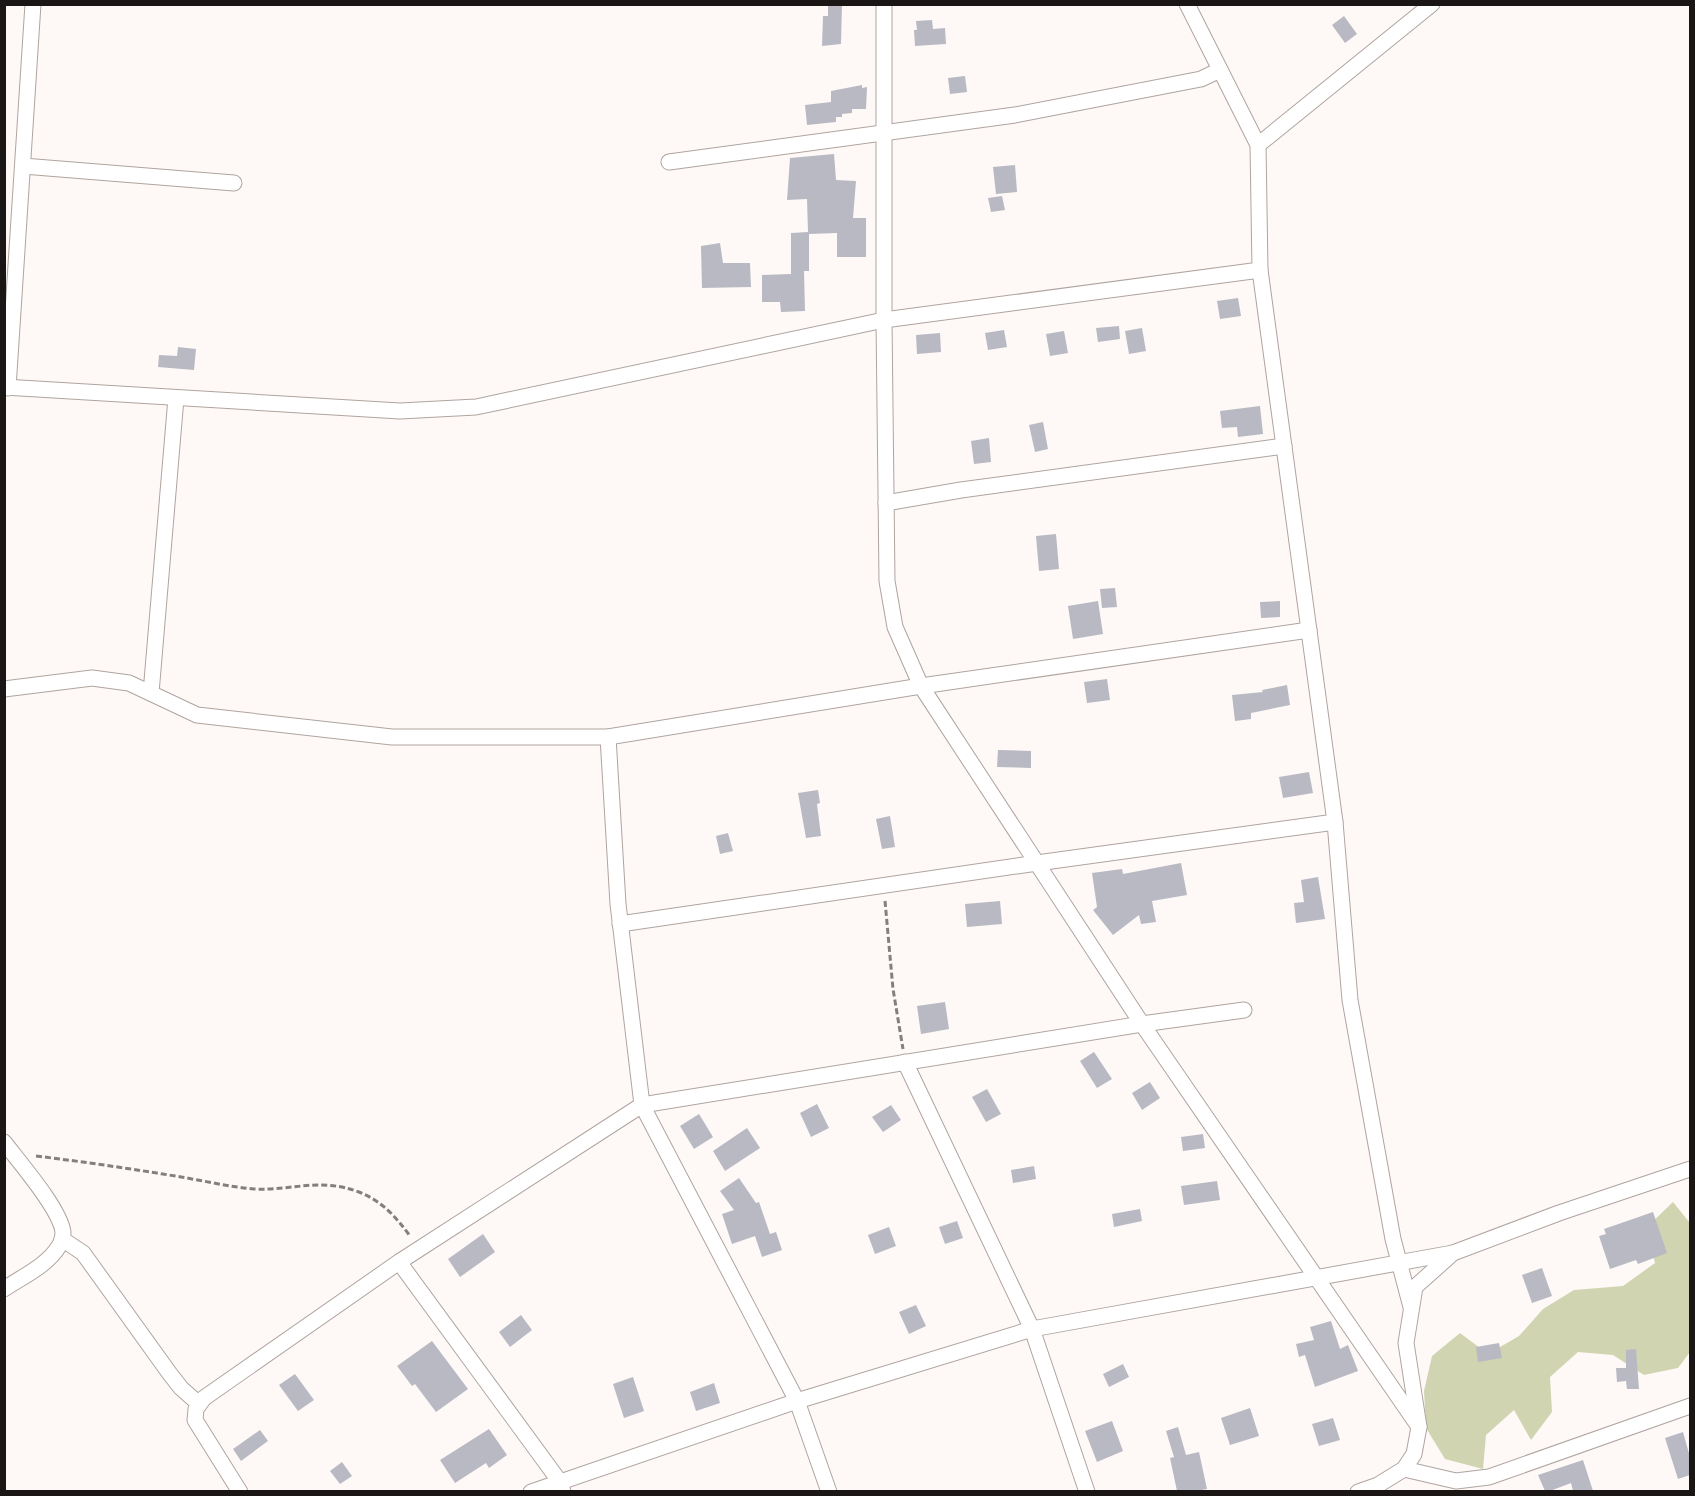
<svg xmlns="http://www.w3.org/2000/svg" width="1695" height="1496" font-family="Poppins,sans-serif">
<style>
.green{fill:#d0d4b0}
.building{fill:#b9b9c3}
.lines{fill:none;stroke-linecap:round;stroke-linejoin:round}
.minor-casing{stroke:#afa49f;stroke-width:17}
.path{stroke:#847f7e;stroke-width:3;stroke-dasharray:6 3;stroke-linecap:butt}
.minor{stroke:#fff;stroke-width:15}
</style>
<rect width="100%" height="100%" fill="#fef9f7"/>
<path class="green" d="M 1673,1202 L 1690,1223 L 1690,1352 L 1678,1368 L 1644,1375 L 1613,1355 L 1578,1352 L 1550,1377 L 1552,1412 L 1531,1440 L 1514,1410 L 1486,1435 L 1483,1469 L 1445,1459 L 1426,1428 L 1424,1391 L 1432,1356 L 1460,1333 L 1488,1354 L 1519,1336 L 1543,1309 L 1574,1290 L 1623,1286 L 1655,1263 L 1646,1228 Z"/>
<g class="building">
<path d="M 828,4 L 842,4 L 841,44 L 822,46 L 823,16 L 828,16 Z"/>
<path d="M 1344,16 L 1357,34 L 1345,43 L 1332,25 Z"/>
<path d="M 932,20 L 933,29 L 945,28 L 946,44 L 915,46 L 914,30 L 917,30 L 916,21 Z"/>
<path d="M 965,76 L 967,92 L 950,94 L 948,78 Z"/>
<path d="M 862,85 L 862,88 L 867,87 L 866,109 L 852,109 L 852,113 L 842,114 L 842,117 L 836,117 L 836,122 L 807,125 L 805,105 L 831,102 L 831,91 Z"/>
<path d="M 834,154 L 836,180 L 856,181 L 853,218 L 866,218 L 866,257 L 837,257 L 837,233 L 809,234 L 809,271 L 804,271 L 805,311 L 781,312 L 780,302 L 762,302 L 762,275 L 791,274 L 791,233 L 808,232 L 807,199 L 787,200 L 790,158 Z"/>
<path d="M 1015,165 L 1017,192 L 996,194 L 993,167 Z"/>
<path d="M 1002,196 L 1005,210 L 991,212 L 988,198 Z"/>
<path d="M 720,243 L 723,263 L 750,263 L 751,287 L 702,288 L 701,246 Z"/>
<path d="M 1238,298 L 1241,316 L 1220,319 L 1217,301 Z"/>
<path d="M 1119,326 L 1120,339 L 1098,342 L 1096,328 Z"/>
<path d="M 1142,328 L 1146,351 L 1129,354 L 1125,331 Z"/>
<path d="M 1004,330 L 1007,347 L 988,350 L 985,333 Z"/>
<path d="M 1064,331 L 1068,353 L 1050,356 L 1046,334 Z"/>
<path d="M 940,333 L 941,352 L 917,354 L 916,335 Z"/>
<path d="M 178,347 L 196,349 L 194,370 L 158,367 L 159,355 L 177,356 Z"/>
<path d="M 1260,406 L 1263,434 L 1238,437 L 1237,427 L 1222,428 L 1220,411 Z"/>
<path d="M 1043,422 L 1048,449 L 1035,452 L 1029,425 Z"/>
<path d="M 989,438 L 991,462 L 974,464 L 971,441 Z"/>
<path d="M 1056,534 L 1059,569 L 1039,571 L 1036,536 Z"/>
<path d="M 1115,588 L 1117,607 L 1102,608 L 1100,589 Z"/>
<path d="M 1098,601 L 1103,634 L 1073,639 L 1068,606 Z"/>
<path d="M 1280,601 L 1280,617 L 1261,618 L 1260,602 Z"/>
<path d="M 1107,679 L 1110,700 L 1087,703 L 1084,682 Z"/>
<path d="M 1287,685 L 1290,705 L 1251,713 L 1251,719 L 1235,721 L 1232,695 L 1263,692 L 1262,690 Z"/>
<path d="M 998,750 L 1031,751 L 1031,768 L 997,767 Z"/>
<path d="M 1309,772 L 1313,793 L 1283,798 L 1279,777 Z"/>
<path d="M 818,790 L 820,803 L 817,804 L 821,836 L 806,838 L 798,793 Z"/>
<path d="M 890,816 L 895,847 L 882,849 L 876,819 Z"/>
<path d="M 728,833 L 733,851 L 720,854 L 716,836 Z"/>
<path d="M 1181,863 L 1187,895 L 1152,901 L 1156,922 L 1141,924 L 1139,915 L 1113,935 L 1093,910 L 1097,907 L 1092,873 L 1122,869 L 1123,874 Z"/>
<path d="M 1318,877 L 1325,919 L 1296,923 L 1294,903 L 1304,902 L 1301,880 Z"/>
<path d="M 1000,901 L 1002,924 L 967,927 L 965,904 Z"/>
<path d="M 945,1002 L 949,1029 L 921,1034 L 917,1006 Z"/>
<path d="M 1094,1052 L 1112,1079 L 1097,1088 L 1080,1061 Z"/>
<path d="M 1150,1082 L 1160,1098 L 1142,1110 L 1132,1093 Z"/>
<path d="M 987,1089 L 1001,1114 L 986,1122 L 972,1097 Z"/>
<path d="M 817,1104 L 829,1128 L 811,1137 L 800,1113 Z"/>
<path d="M 891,1105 L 901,1120 L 883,1132 L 872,1117 Z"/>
<path d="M 699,1114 L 713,1137 L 694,1149 L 680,1126 Z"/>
<path d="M 747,1128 L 760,1148 L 725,1171 L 713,1151 Z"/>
<path d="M 1203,1134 L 1205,1148 L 1183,1151 L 1181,1137 Z"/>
<path d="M 1034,1166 L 1036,1179 L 1013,1183 L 1011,1170 Z"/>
<path d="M 739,1178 L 756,1203 L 759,1202 L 770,1234 L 776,1232 L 782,1250 L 762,1257 L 755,1236 L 732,1244 L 722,1214 L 734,1210 L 720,1191 Z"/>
<path d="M 1217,1181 L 1220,1200 L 1184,1205 L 1181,1186 Z"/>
<path d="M 1140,1209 L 1142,1221 L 1114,1227 L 1112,1214 Z"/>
<path d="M 1653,1212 L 1667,1253 L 1638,1264 L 1636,1260 L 1610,1269 L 1599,1236 L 1606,1234 L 1604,1229 Z"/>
<path d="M 957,1221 L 963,1238 L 945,1244 L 939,1227 Z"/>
<path d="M 889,1227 L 896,1246 L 875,1254 L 868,1235 Z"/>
<path d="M 483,1234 L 495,1252 L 460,1277 L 448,1259 Z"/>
<path d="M 1542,1268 L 1552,1296 L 1532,1303 L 1522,1275 Z"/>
<path d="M 916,1305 L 926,1326 L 909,1334 L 899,1312 Z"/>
<path d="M 521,1315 L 532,1330 L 510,1347 L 499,1332 Z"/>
<path d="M 1331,1321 L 1340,1349 L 1348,1345 L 1358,1371 L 1315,1387 L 1305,1355 L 1299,1357 L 1296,1344 L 1314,1340 L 1310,1327 Z"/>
<path d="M 432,1341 L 468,1389 L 436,1412 L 415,1384 L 412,1386 L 397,1366 Z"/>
<path d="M 1499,1343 L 1502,1358 L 1478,1362 L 1476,1347 Z"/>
<path d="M 1636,1349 L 1639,1389 L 1627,1389 L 1626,1381 L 1617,1382 L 1616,1368 L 1626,1368 L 1626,1350 Z"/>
<path d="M 1123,1364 L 1129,1377 L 1109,1387 L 1103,1374 Z"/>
<path d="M 295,1374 L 314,1400 L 298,1411 L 279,1385 Z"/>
<path d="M 633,1377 L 644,1411 L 624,1418 L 613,1384 Z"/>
<path d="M 714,1383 L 720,1403 L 696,1411 L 690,1392 Z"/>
<path d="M 1250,1408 L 1259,1436 L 1230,1445 L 1221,1418 Z"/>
<path d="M 1333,1418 L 1340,1440 L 1319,1446 L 1312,1424 Z"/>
<path d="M 1112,1421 L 1123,1451 L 1097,1462 L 1085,1431 Z"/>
<path d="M 1178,1427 L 1186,1455 L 1199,1452 L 1207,1489 L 1196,1491 L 1177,1491 L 1170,1458 L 1174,1457 L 1166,1431 Z"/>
<path d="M 489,1429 L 507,1455 L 489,1468 L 486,1463 L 455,1483 L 440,1460 Z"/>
<path d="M 260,1430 L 268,1441 L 241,1461 L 233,1449 Z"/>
<path d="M 1683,1432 L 1690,1457 L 1690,1475 L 1678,1479 L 1665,1438 Z"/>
<path d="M 1583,1460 L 1593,1491 L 1573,1491 L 1571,1483 L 1550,1491 L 1545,1491 L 1538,1475 Z"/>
<path d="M 342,1462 L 352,1476 L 340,1484 L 330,1471 Z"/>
</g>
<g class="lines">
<g class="minor-casing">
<g id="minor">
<path d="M 884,4 L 884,320 L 887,581 L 895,627 L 921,686 L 1142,1024 L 1419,1427"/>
<path d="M 1187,4 L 1258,145 L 1260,270 L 1335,822 L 1350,1000 L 1393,1239 L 1411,1307"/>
<path d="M 1258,145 L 1432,4"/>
<path d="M 669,162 L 1015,115 L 1201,79 L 1220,70"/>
<path d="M 23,166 L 234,183"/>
<path d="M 4,387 L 400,411 L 476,407 L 884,320 L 1260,270"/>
<path d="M 8,388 L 33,4"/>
<path d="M 886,503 L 961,490 L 1284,446"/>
<path d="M 4,689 L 92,678 L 129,683 L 197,715 L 392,737 L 608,737 L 921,686 L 1309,630"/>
<path d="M 151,693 L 176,398"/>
<path d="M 608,737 L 618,904 L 642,1105 L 797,1401 L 829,1492"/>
<path d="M 620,924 L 1037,863 L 1335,822"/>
<path d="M 905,1062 L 1032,1329 L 1087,1492"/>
<path d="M 4,1142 C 20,1163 60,1209 63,1232 C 63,1237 62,1242 59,1246 C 48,1265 22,1277 4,1289"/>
<path d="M 62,1239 L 83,1253 L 170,1374 L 181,1388 L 199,1404"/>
<path d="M 399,1262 L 560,1482 L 563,1492"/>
<path d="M 1404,1469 L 1456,1481 L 1489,1477 L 1690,1406"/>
<path d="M 240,1492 L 195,1420 L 196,1409 L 204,1398 L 399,1262 L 642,1105 L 1142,1024 L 1244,1010"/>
<path d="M 531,1492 L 797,1401 L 1032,1329 L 1453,1253"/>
<path d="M 1358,1492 L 1378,1485 L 1404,1469 L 1414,1454 L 1419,1427 L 1406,1343 L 1415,1287 L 1453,1253 L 1559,1213 L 1690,1169"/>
</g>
</g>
<g class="path">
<path d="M 885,901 L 893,989 L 903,1049"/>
<path d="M 36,1156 C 85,1162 133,1169 181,1177 C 205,1181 230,1187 254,1189 C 293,1191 318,1177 359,1192 C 382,1201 396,1217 410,1236"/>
</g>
<use href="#minor" class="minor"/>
</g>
<rect width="1695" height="1496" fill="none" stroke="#1a1615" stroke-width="12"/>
</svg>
